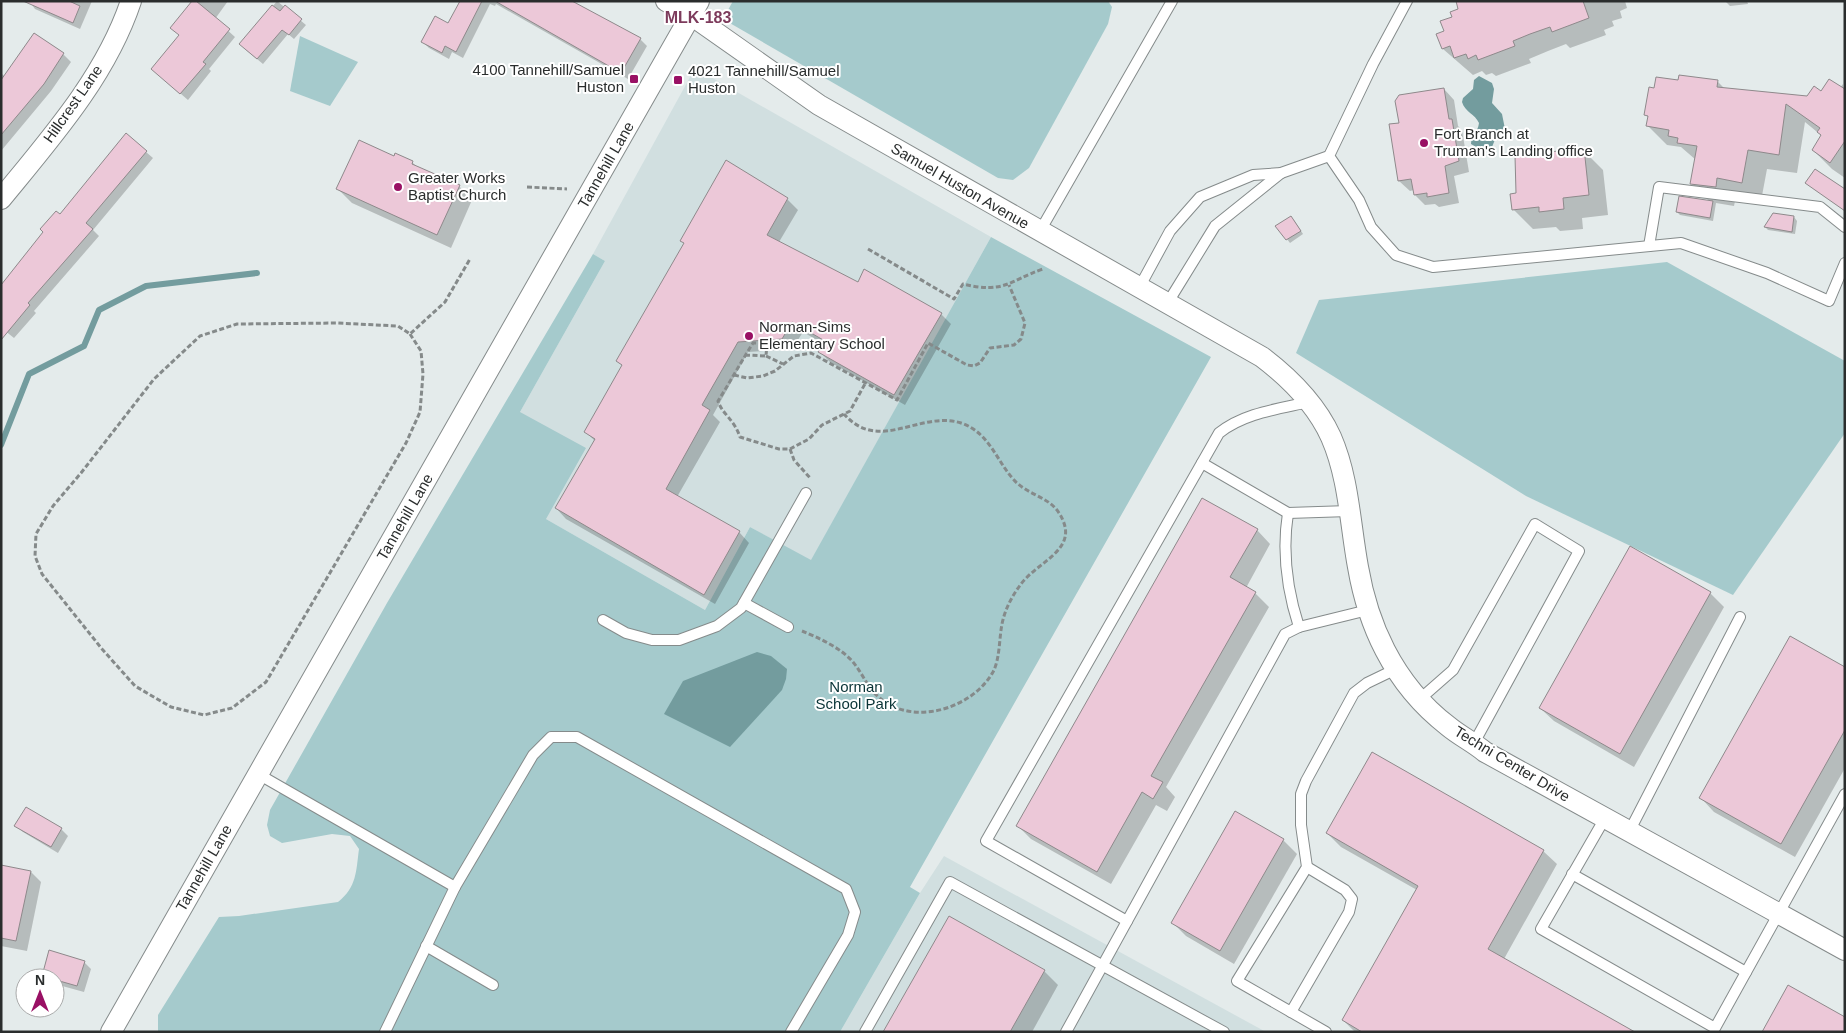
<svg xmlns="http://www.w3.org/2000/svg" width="1846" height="1033" font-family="Helvetica,sans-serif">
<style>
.built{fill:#d1dfe0}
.green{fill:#a5cacc}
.water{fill:#739c9e}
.shadow{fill:#0003}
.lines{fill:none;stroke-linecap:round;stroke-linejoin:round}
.stream{stroke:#739c9e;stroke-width:6}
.building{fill:#ecc8d8;stroke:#8e898b}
.service-casing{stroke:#858b8b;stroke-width:12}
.minor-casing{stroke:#858b8b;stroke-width:22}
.path{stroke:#858a8a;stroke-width:3;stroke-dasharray:5 2.5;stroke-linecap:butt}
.service{stroke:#fff;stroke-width:10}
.minor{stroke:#fff;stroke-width:20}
.poi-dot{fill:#991064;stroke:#fff;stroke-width:2}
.labels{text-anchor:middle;stroke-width:4;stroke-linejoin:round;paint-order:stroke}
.poi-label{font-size:15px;fill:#2a2d2d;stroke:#fff;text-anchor:start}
.street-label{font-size:15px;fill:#2a2d2d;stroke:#fff}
.park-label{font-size:15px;fill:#093336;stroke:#fff}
.neighbourhood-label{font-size:16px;font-weight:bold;fill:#7d3b5c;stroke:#fff}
</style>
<rect width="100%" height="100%" fill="#e4ebeb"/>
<g class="built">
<path d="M 695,68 L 991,237 L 811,561 L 750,527 L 705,610 L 546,519 L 520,412 L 605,261 L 593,254 Z"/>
<path d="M 944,856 L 1266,1032 L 840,1032 L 920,893 Z"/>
</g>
<g class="green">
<path d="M 733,1 L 1108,1 L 1112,7 L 1108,24 L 1029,168 L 1013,180 L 998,178 L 728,22 L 728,10 Z"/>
<path d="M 300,36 L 358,62 L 330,106 L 290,91 Z"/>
<path d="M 991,237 L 1211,357 L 910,887 L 920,893 L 840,1032 L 158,1032 L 158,1015 L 219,917 L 239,916 L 338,902 C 357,887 356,871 359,849 L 350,836 L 332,834 L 282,843 L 270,836 L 267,825 L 270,810 L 387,603 L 593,254 L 605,261 L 520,412 L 586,448 L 546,519 L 705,610 L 750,527 L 811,560 Z"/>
<path d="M 1667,262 L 1845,361 L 1845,433 L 1733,595 L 1526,496 L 1296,353 L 1319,300 Z"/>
</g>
<g class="water">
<path d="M 1479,76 L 1492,83 L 1494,89 L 1492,103 L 1502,114 L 1505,129 L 1502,134 L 1496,137 L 1492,147 L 1485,152 L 1471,144 C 1471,136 1478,132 1479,123 C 1475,114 1465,112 1462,102 L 1463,98 L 1473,89 L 1474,80 Z"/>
<path d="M 757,652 L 771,656 L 787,669 L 786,679 L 782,690 L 730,747 L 664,714 L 683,681 Z"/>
</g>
<g class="shadow">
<path d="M 29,1 L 92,1 L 80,29 L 35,9 Z"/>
<path d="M 193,1 L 228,1 L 215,19 L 235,37 L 209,69 L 211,71 L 188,100 L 159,75 L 180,36 Z"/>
<path d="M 277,1 L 306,25 L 294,39 L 288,34 L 263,64 L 246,50 L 264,17 Z"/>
<path d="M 461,1 L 569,1 L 640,39 L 647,46 L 628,79 L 496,4 L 495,6 L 490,4 L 463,58 L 452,52 L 449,59 L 429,48 L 423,42 L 448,24 Z"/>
<path d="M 1467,1 L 1625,1 L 1627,8 L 1620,11 L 1622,18 L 1612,21 L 1614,26 L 1604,30 L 1606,35 L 1570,48 L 1566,44 L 1548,51 L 1529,59 L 1531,63 L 1496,76 L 1492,73 L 1486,75 L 1482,71 L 1473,75 L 1443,49 L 1438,35 L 1446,32 L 1453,17 Z"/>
<path d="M 1725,1 L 1747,1 L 1748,4 L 1730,6 Z"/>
<path d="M 63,54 L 71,62 L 51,91 L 1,151 L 1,73 L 5,77 Z"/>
<path d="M 1680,81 L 1717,81 L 1725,89 L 1808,97 L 1840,88 L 1843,84 L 1845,178 L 1832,169 L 1813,150 L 1822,136 L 1805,122 L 1797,173 L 1767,169 L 1761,201 L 1736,196 L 1734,206 L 1716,203 L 1713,221 L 1680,215 L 1677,212 L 1709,201 L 1691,183 L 1696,160 L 1681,147 L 1667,145 L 1648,126 L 1649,118 L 1646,115 L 1655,89 Z"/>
<path d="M 1444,89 L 1454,100 L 1458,126 L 1462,130 L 1469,172 L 1454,176 L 1459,203 L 1439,207 L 1435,204 L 1425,205 L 1415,195 L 1414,190 L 1410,191 L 1399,181 L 1400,124 Z"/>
<path d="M 126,135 L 153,158 L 93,230 L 99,236 L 34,311 L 36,313 L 14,338 L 4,330 L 1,333 L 1,283 L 3,285 Z"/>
<path d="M 1583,150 L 1603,170 L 1608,215 L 1582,218 L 1583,229 L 1560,231 L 1556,227 L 1533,229 L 1513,209 L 1517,194 Z"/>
<path d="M 395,158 L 412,162 L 418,168 L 459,186 L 472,200 L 451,248 L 352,203 L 338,189 Z"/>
<path d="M 727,162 L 787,199 L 798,210 L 779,242 L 858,283 L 941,314 L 951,324 L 905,405 L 830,362 L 820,352 L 824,344 L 803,332 L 792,349 L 748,352 L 713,415 L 720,422 L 677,497 L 739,532 L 749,543 L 715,604 L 566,519 L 556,508 L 595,441 L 585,431 L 623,366 L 617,361 L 685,244 Z"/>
<path d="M 1773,214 L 1794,217 L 1797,221 L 1795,234 L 1768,230 L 1765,227 Z"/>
<path d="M 1294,220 L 1303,234 L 1290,243 L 1277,226 Z"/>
<path d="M 1257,530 L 1270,544 L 1246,588 L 1255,593 L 1269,607 L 1166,787 L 1175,797 L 1167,811 L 1156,805 L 1111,884 L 1031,839 L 1017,825 Z"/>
<path d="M 1630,548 L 1710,593 L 1724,607 L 1634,767 L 1554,721 L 1540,708 Z"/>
<path d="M 1845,668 L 1845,768 L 1795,857 L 1714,812 L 1701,798 Z"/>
<path d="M 16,826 L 61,829 L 68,836 L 58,853 L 23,832 Z"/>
<path d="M 1327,833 L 1543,851 L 1557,864 L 1504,959 L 1633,1032 L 1355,1032 L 1343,1020 L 1417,890 L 1341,847 Z"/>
<path d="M 1283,840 L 1297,854 L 1234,964 L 1186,936 L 1173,923 Z"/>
<path d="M 1,866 L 31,872 L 41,882 L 27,951 L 1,946 Z"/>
<path d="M 950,917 L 1044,971 L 1058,985 L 1032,1032 L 884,1032 Z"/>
<path d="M 84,962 L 91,969 L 84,992 L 55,984 L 55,978 L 46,978 L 43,975 Z"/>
</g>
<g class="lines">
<path class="stream" d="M 1,445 L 29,374 L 84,346 L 99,310 L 146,286 L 257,273"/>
</g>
<g class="building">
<path d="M 23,1 L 69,1 L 80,6 L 73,23 Z"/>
<path d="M 192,1 L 196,1 L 230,29 L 203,62 L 206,64 L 180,94 L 151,69 L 179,35 L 170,28 Z"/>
<path d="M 460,1 L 482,1 L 456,52 L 445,46 L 442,53 L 421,42 L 435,16 L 448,23 Z"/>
<path d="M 495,1 L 572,1 L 641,38 L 621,73 Z"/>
<path d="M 1456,1 L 1583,1 L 1589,18 L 1552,32 L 1550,27 L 1530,34 L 1513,41 L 1515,46 L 1478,60 L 1476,55 L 1468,59 L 1466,54 L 1454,58 L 1450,46 L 1442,49 L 1436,34 L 1444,31 L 1440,21 L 1452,17 L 1450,12 L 1458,9 Z"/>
<path d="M 272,5 L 280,11 L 285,5 L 302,19 L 289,35 L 282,30 L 257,59 L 239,44 Z"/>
<path d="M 34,33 L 64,53 L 44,84 L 1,135 L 1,80 Z"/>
<path d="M 1679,75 L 1718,80 L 1717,87 L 1807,96 L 1814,86 L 1821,91 L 1829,79 L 1845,89 L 1845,141 L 1830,163 L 1812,150 L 1821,135 L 1817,132 L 1820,128 L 1786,104 L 1779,155 L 1748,150 L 1742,183 L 1717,178 L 1716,187 L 1690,184 L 1697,146 L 1677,143 L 1678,138 L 1668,136 L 1669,130 L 1646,126 L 1648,116 L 1644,115 L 1649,87 L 1654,88 L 1656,77 L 1678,80 Z"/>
<path d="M 1444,88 L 1449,119 L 1452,119 L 1459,161 L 1445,166 L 1449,193 L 1427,197 L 1427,193 L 1414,195 L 1411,179 L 1398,181 L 1389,124 L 1399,123 L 1395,101 L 1399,95 Z"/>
<path d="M 126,133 L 147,151 L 86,223 L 93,229 L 28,303 L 30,305 L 1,340 L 1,285 L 43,232 L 40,229 L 56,211 L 60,214 Z"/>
<path d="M 359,140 L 394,156 L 395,153 L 413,161 L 412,164 L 460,185 L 437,235 L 336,189 Z"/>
<path d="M 1584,148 L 1589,195 L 1563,198 L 1564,209 L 1539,212 L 1539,207 L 1512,210 L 1510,194 L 1516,193 L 1515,156 Z"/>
<path d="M 726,160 L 788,198 L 767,235 L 858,282 L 864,269 L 942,313 L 894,395 L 818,352 L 825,341 L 792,322 L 782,339 L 738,342 L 702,405 L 710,410 L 666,489 L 740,531 L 704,595 L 555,508 L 595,439 L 584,432 L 622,365 L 616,361 L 684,243 L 680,241 Z"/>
<path d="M 1815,169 L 1845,189 L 1845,211 L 1805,183 Z"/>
<path d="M 1679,196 L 1713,201 L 1710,218 L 1676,212 Z"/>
<path d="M 1773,213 L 1794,216 L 1792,232 L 1764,227 Z"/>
<path d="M 1291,216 L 1301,231 L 1286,240 L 1275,226 Z"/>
<path d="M 1202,498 L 1258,529 L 1230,577 L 1256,592 L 1151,776 L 1163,782 L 1153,799 L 1142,792 L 1097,872 L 1016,826 Z"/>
<path d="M 1630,546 L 1711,592 L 1620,754 L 1539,708 Z"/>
<path d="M 1790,636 L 1845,667 L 1845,730 L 1781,844 L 1699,798 Z"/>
<path d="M 1372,752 L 1544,850 L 1488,949 L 1635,1032 L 1362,1032 L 1342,1020 L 1418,886 L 1326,833 Z"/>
<path d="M 26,807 L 62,828 L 51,847 L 14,826 Z"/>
<path d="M 1235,811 L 1284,839 L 1220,951 L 1171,923 Z"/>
<path d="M 1,865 L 31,871 L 16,941 L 1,938 Z"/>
<path d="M 949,916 L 1045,970 L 1010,1032 L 883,1032 Z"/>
<path d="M 49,950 L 85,961 L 77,986 L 42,976 Z"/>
<path d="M 1788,985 L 1845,1017 L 1845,1032 L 1762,1032 Z"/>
</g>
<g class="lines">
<g class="service-casing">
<g id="service">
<path d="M 1407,1 L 1373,64 L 1329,156 L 1359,200 L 1371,227 L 1396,255 L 1433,267 L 1681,243 L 1767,273 L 1829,301 L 1845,263"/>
<path d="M 1040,231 L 1172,1"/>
<path d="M 1649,246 L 1659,187 L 1820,207 L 1845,227"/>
<path d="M 1139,288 L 1170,231 L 1200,197 L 1253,175 L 1281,173 L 1329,156"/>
<path d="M 1167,304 L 1215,226 L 1281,173"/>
<path d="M 1202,463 L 1288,513 L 1349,511"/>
<path d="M 1288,513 C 1282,551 1287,590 1299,627"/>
<path d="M 744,603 L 788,627"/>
<path d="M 603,620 L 626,633 L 652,640 L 679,640 L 717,626 L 741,608 L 806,493"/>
<path d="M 1420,699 L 1453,670 L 1535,524 L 1579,551 L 1474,743"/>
<path d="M 258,774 L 455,887"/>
<path d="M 1605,818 L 1541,929 L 1715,1028 L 1845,794"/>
<path d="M 1629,832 L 1740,617"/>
<path d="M 1572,874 L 1746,972"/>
<path d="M 1127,921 L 986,841 L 1219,433 C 1244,413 1278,409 1309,402"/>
<path d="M 426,946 L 493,985"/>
<path d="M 1291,1012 L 1349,912 L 1352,899 L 1345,890 L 1307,867"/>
<path d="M 385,1032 L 455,887 L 533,755 L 551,737 L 577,737 L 846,889 L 855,912 L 848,935 L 791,1032"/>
<path d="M 865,1032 L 950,882 L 1224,1032"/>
<path d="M 1066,1032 L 1285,634 L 1299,627 L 1368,610"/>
<path d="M 1326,1032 L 1237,981 L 1307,867 L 1301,825 L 1301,794 L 1306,781 L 1354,693 L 1367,683 L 1396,669"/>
</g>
</g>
<g class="minor-casing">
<g id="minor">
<path d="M 666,1 L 691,15 L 819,105 L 1262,357 C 1291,379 1316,404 1331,437 C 1349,478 1350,524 1358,567 C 1363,596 1372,625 1385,650 C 1400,679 1422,706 1448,726 C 1460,736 1473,742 1485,752 L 1845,950"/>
<path d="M 1,199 C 51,138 106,76 131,1"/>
<path d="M 111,1032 L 699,1"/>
</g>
</g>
<g class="path">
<path d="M 527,187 L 567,189"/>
<path d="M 868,249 L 954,299 L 963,284 C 1005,294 1008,281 1043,269"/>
<path d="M 410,334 L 421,351 L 423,374 L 420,412 L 406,443 L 266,682 L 232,708 L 204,715 L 171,707 L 135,686 L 102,649 L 42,574 L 35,556 L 36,534 L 53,506 L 81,473 L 154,379 L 200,336 L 237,324 L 338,323 L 398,326 L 410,334 L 445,302 L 470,259"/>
<path d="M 745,355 L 766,356 L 767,343 L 753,343 C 741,362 730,382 718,401 C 722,414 734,419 740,437 L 779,449 L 790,449 L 809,439 L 822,425 L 850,411 L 866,382"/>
<path d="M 766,356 L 783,364"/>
<path d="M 734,375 L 747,378 L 763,376 L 775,371 L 794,356 L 811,353 L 897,400 L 928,343 L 967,365 L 974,366 L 980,363 L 990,348 L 1014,345 L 1021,339 L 1025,323 L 1009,285"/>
<path d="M 790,449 L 794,460 L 811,479"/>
<path d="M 802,631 C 819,638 841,648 853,662 C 863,674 868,689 881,699 C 914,726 972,709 993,672 C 1000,659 999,639 1002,624 C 1005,609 1012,596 1021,584 C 1039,560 1082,549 1059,513 C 1050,498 1030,495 1017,483 C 997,464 991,433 961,423 C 920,410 879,454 844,414"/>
</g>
<use href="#service" class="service"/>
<use href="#minor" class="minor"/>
</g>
<g class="poi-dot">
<rect x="629" y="74" width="10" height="10" rx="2.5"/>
<rect x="673" y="75" width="10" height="10" rx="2.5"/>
<circle cx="1424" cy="143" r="5"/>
<circle cx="398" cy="187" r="5"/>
<circle cx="749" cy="336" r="5"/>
</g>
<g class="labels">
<g class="poi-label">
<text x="624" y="75" text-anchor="end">4100 Tannehill/Samuel<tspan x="624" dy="17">Huston</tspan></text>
<text x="688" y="76">4021 Tannehill/Samuel<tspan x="688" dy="17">Huston</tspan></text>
<text x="1434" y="139">Fort Branch at<tspan x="1434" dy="17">Truman's Landing office</tspan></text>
<text x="408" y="183">Greater Works<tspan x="408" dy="17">Baptist Church</tspan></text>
<text x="759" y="332">Norman-Sims<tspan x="759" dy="17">Elementary School</tspan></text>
</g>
<g class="street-label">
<text transform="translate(73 104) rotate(-55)" y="5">Hillcrest Lane</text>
<text transform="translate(606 165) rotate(-60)" y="5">Tannehill Lane</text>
<text transform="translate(960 186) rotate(30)" y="5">Samuel Huston Avenue</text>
<text transform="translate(405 517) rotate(-60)" y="5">Tannehill Lane</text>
<text transform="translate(1512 764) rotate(31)" y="5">Techni Center Drive</text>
<text transform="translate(204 868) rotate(-60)" y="5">Tannehill Lane</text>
</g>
<g class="park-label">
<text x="856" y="692">Norman<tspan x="856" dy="17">School Park</tspan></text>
</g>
<g class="neighbourhood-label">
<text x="698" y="23">MLK-183</text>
</g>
</g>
<rect width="1846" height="1033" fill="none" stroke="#2a2d2d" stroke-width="5"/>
<g transform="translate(40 993)"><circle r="24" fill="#ffffff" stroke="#aaabab"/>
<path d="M0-4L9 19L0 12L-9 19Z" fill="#991064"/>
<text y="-8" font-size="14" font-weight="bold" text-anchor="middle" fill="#2a2d2d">N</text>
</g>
</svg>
